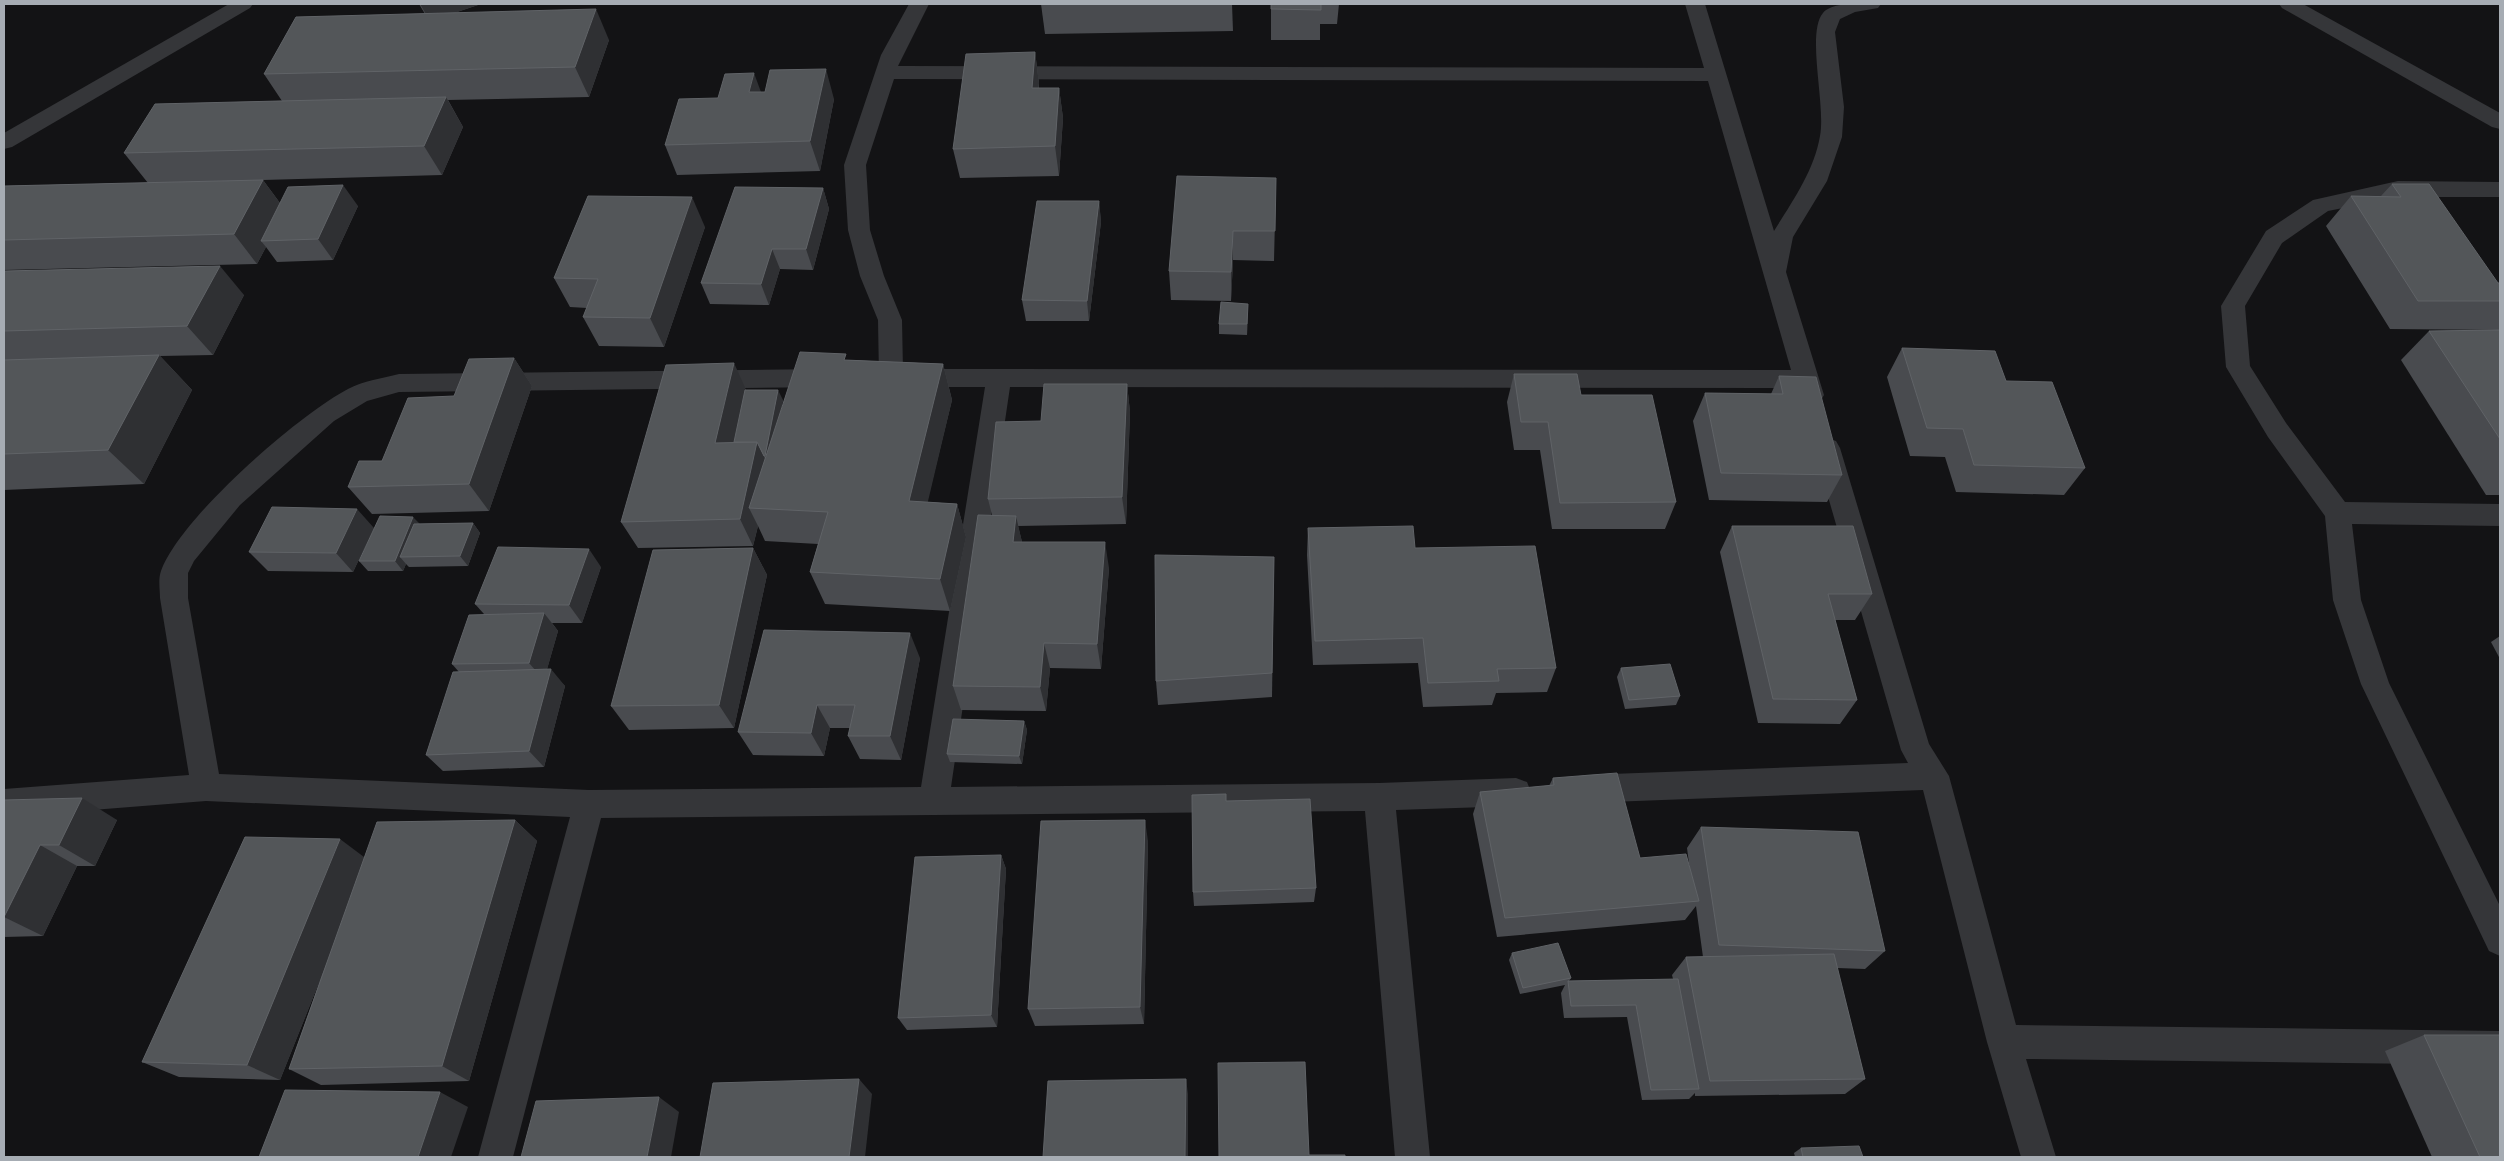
<svg xmlns="http://www.w3.org/2000/svg" width="2504" height="1161" font-family="Commissioner,sans-serif">
<style>
.lines{fill:none;stroke-linecap:round;stroke-linejoin:round}
.minor{fill:#353639;fill-rule:evenodd}
.wall{fill:#494b4f}
.shaded-wall{fill:#2f3033}
.building{fill:#535659;stroke:#606367}
</style>
<rect width="100%" height="100%" fill="#131315"/>
<g class="lines">
<g class="minor">
<path d="M 229,4 L 253,4 L 250,8 L 12,147 L 4,149 L 4,133 Z"/>
<path d="M 909,4 L 929,4 L 898,66 L 1704,68 L 1685,4 L 1705,4 L 1774,231 C 1792,202 1814,171 1820,136 C 1826,105 1806,33 1823,13 C 1832,1 1867,3 1881,4 L 1878,8 L 1855,12 L 1840,19 L 1835,32 L 1844,107 L 1842,137 L 1827,181 L 1793,237 L 1786,272 L 1824,395 L 1820,402 L 1811,404 L 1802,402 L 1797,388 L 1010,387 L 951,787 L 1379,783 L 1516,778 L 1527,782 L 1531,792 L 1527,802 L 1516,806 L 1396,810 L 1430,1157 L 1395,1157 L 1365,811 L 601,818 L 513,1157 L 478,1157 L 570,817 L 206,801 L 4,817 L 4,789 L 189,775 L 160,598 C 160,590 158,579 161,571 C 180,518 297,416 348,389 C 363,381 383,378 399,374 L 829,369 L 838,371 L 841,378 L 838,385 L 829,387 L 399,392 L 367,401 L 334,421 L 240,505 L 194,561 L 188,573 L 188,598 L 219,774 L 589,790 L 921,787 L 985,387 L 909,387 C 899,384 892,387 882,384 L 879,377 L 878,320 L 860,276 L 848,230 L 844,165 L 881,55 ZM 894,79 L 1708,81 L 1791,370 L 909,369 L 903,371 L 902,320 L 884,276 L 870,230 L 866,165 Z"/>
<path d="M 2279,4 L 2303,4 L 2500,113 L 2500,129 L 2492,127 L 2282,8 Z"/>
<path d="M 2398,181 L 2500,182 L 2500,197 L 2398,197 L 2328,211 L 2282,243 L 2245,306 L 2250,366 L 2286,423 L 2345,502 L 2500,504 L 2500,526 L 2352,524 L 2361,600 L 2389,683 L 2500,906 L 2500,956 L 2489,951 L 2361,684 L 2333,600 L 2325,516 L 2268,437 L 2226,367 L 2221,306 L 2266,231 L 2313,200 Z"/>
<path d="M 1827,438 L 1836,441 L 1840,448 L 1929,744 L 1949,776 L 2016,1025 L 2500,1031 L 2500,1065 L 2026,1059 L 2056,1157 L 2021,1157 L 1987,1042 L 1923,790 L 1584,803 L 1573,799 L 1569,789 L 1573,779 L 1584,775 L 1908,763 L 1901,750 L 1814,448 L 1818,441 Z"/>
</g>
</g>
<g class="wall">
<path d="M 419,4 L 481,4 L 454,13 L 609,40 L 589,97 L 448,100 L 463,127 L 442,175 L 263,180 L 280,203 L 358,206 L 333,260 L 277,262 L 266,247 L 257,264 L 4,270 L 4,186 L 148,183 L 124,153 L 282,101 L 264,74 L 425,14 Z"/>
<path d="M 1041,4 L 1232,4 L 1233,31 L 1045,34 Z"/>
<path d="M 1271,4 L 1339,4 L 1337,24 L 1320,24 L 1320,40 L 1271,40 Z"/>
<path d="M 1035,52 L 1039,83 L 1039,88 L 1059,88 L 1063,118 L 1059,176 L 960,178 L 953,149 Z"/>
<path d="M 761,92 L 834,99 L 820,171 L 677,175 L 665,145 L 718,98 Z"/>
<path d="M 1276,178 L 1274,261 L 1233,260 L 1231,301 L 1171,300 L 1169,271 Z"/>
<path d="M 2392,184 L 2498,283 L 2500,283 L 2500,330 L 2390,329 L 2326,226 L 2351,196 L 2381,196 Z"/>
<path d="M 823,188 L 829,209 L 813,270 L 780,269 L 769,305 L 710,304 L 701,283 Z"/>
<path d="M 1099,201 L 1101,222 L 1089,321 L 1026,321 L 1022,300 Z"/>
<path d="M 705,227 L 664,347 L 599,346 L 583,317 L 587,308 L 570,307 L 554,278 Z"/>
<path d="M 4,271 L 244,295 L 213,355 L 160,356 L 192,390 L 144,484 L 4,490 Z"/>
<path d="M 1248,304 L 1247,335 L 1219,334 L 1219,324 Z"/>
<path d="M 2500,330 L 2500,495 L 2486,495 L 2401,360 L 2429,331 Z"/>
<path d="M 1902,348 L 2006,381 L 2085,468 L 2064,495 L 1956,492 L 1945,457 L 1910,456 L 1887,377 Z"/>
<path d="M 514,358 L 532,386 L 489,511 L 372,514 L 348,487 L 382,461 L 454,396 Z"/>
<path d="M 848,360 L 943,364 L 952,400 L 927,502 L 957,504 L 966,537 L 950,611 L 825,604 L 810,572 L 818,544 L 765,541 L 758,526 L 753,546 L 638,548 L 621,522 L 746,390 L 783,400 L 780,413 Z"/>
<path d="M 1514,374 L 1581,395 L 1676,502 L 1665,529 L 1552,529 L 1540,450 L 1514,450 L 1507,402 Z"/>
<path d="M 1779,376 L 1842,475 L 1827,502 L 1709,500 L 1693,421 L 1705,393 L 1771,394 Z"/>
<path d="M 1127,384 L 1130,412 L 1126,524 L 1018,526 L 1022,542 L 1109,568 L 1101,669 L 1050,668 L 1046,711 L 961,710 L 953,686 L 992,515 L 988,499 L 1041,421 Z"/>
<path d="M 473,523 L 480,533 L 468,566 L 409,567 L 406,564 L 403,571 L 368,571 L 359,561 L 419,524 Z"/>
<path d="M 1732,526 L 1872,594 L 1855,620 L 1835,620 L 1857,700 L 1840,724 L 1758,723 L 1720,552 Z"/>
<path d="M 374,528 L 353,572 L 268,571 L 249,552 Z"/>
<path d="M 1308,528 L 1415,548 L 1556,668 L 1547,692 L 1496,693 L 1492,705 L 1423,707 L 1418,663 L 1313,665 L 1307,555 Z"/>
<path d="M 753,548 L 767,575 L 734,728 L 629,730 L 611,706 Z"/>
<path d="M 1274,557 L 1272,697 L 1158,705 L 1156,681 Z"/>
<path d="M 601,567 L 582,623 L 552,623 L 558,631 L 547,669 L 565,686 L 544,767 L 443,771 L 426,755 L 459,672 L 452,664 L 484,614 L 475,604 Z"/>
<path d="M 2500,636 L 2500,659 L 2491,642 Z"/>
<path d="M 920,658 L 901,760 L 860,759 L 848,736 L 850,728 L 830,728 L 824,756 L 753,755 L 738,732 Z"/>
<path d="M 1621,668 L 1680,696 L 1676,705 L 1625,709 L 1617,677 Z"/>
<path d="M 1024,721 L 1027,730 L 1022,764 L 950,762 L 947,754 Z"/>
<path d="M 1553,778 L 1640,858 L 1690,871 L 1687,848 L 1701,827 L 1885,951 L 1865,969 L 1837,968 L 1865,1079 L 1845,1094 L 1695,1096 L 1695,1093 L 1689,1099 L 1642,1100 L 1627,1017 L 1564,1018 L 1561,993 L 1565,985 L 1520,994 L 1509,960 L 1512,953 L 1571,978 L 1569,981 L 1673,979 L 1672,975 L 1686,957 L 1703,957 L 1696,906 L 1685,920 L 1497,937 L 1473,814 L 1480,792 L 1549,786 Z"/>
<path d="M 4,800 L 117,820 L 95,866 L 77,866 L 43,936 L 4,937 Z"/>
<path d="M 1226,801 L 1316,888 L 1314,902 L 1194,906 L 1193,892 Z"/>
<path d="M 515,820 L 537,841 L 469,1081 L 321,1085 L 289,1069 L 322,975 L 280,1080 L 179,1077 L 142,1062 L 364,857 Z"/>
<path d="M 1148,841 L 1144,1024 L 1035,1026 L 1028,1009 Z"/>
<path d="M 1001,855 L 1006,869 L 997,1027 L 907,1030 L 898,1018 Z"/>
<path d="M 2424,1035 L 2500,1157 L 2432,1157 L 2385,1051 Z"/>
<path d="M 1801,1148 L 1863,1157 L 1795,1157 L 1794,1153 Z"/>
</g>
<g class="shaded-wall">
<path d="M 420,4 L 481,4 L 430,21 Z"/>
<path d="M 596,9 L 609,40 L 589,97 L 575,67 Z"/>
<path d="M 1035,52 L 1039,83 L 1036,118 L 1032,88 Z"/>
<path d="M 826,69 L 834,99 L 820,171 L 810,141 Z"/>
<path d="M 754,73 L 765,103 L 749,92 Z"/>
<path d="M 1059,88 L 1063,118 L 1059,176 L 1055,146 Z"/>
<path d="M 446,97 L 463,127 L 442,175 L 424,146 Z"/>
<path d="M 263,180 L 285,210 L 261,241 L 266,247 L 257,264 L 234,234 Z"/>
<path d="M 343,185 L 358,206 L 333,260 L 318,239 Z"/>
<path d="M 823,188 L 829,209 L 813,270 L 806,249 Z"/>
<path d="M 692,197 L 705,227 L 664,347 L 650,318 Z"/>
<path d="M 1099,201 L 1101,222 L 1089,321 L 1087,301 Z"/>
<path d="M 1233,231 L 1233,260 L 1231,301 L 1231,272 Z"/>
<path d="M 772,249 L 780,269 L 769,305 L 761,284 Z"/>
<path d="M 220,266 L 244,295 L 213,355 L 187,326 Z"/>
<path d="M 1248,304 L 1248,314 L 1247,335 L 1247,324 Z"/>
<path d="M 159,355 L 192,390 L 144,484 L 108,450 Z"/>
<path d="M 514,358 L 532,386 L 489,511 L 469,484 Z"/>
<path d="M 734,363 L 747,392 L 732,457 L 715,443 Z"/>
<path d="M 943,364 L 952,400 L 920,535 L 909,501 Z"/>
<path d="M 1127,384 L 1130,412 L 1126,524 L 1122,497 Z"/>
<path d="M 778,390 L 783,400 L 769,466 L 765,456 Z"/>
<path d="M 757,442 L 770,469 L 749,508 L 758,526 L 753,546 L 740,519 Z"/>
<path d="M 957,504 L 966,537 L 950,611 L 940,579 Z"/>
<path d="M 357,509 L 374,528 L 353,572 L 336,553 Z"/>
<path d="M 1016,516 L 1022,542 L 1013,542 Z"/>
<path d="M 413,517 L 422,526 L 400,557 L 406,564 L 403,571 L 395,561 Z"/>
<path d="M 473,523 L 480,533 L 468,566 L 460,556 Z"/>
<path d="M 1105,542 L 1109,568 L 1101,669 L 1097,644 Z"/>
<path d="M 753,548 L 767,575 L 734,728 L 719,705 Z"/>
<path d="M 589,549 L 601,567 L 582,623 L 569,605 Z"/>
<path d="M 544,613 L 558,631 L 544,680 L 529,663 Z"/>
<path d="M 910,633 L 920,658 L 901,760 L 890,736 Z"/>
<path d="M 1044,643 L 1050,668 L 1046,711 L 1040,687 Z"/>
<path d="M 551,669 L 565,686 L 544,767 L 529,751 Z"/>
<path d="M 817,705 L 830,728 L 824,756 L 811,733 Z"/>
<path d="M 1024,721 L 1027,730 L 1022,764 L 1019,756 Z"/>
<path d="M 82,798 L 117,820 L 95,866 L 59,845 Z"/>
<path d="M 515,820 L 537,841 L 469,1081 L 442,1066 Z"/>
<path d="M 1145,820 L 1148,841 L 1144,1024 L 1140,1007 Z"/>
<path d="M 340,839 L 368,860 L 280,1080 L 247,1065 Z"/>
<path d="M 40,845 L 77,866 L 43,936 L 4,917 Z"/>
<path d="M 1001,855 L 1006,869 L 997,1027 L 991,1015 Z"/>
<path d="M 859,1079 L 872,1094 L 865,1157 L 849,1157 Z"/>
<path d="M 1186,1079 L 1188,1094 L 1188,1157 L 1185,1157 Z"/>
<path d="M 440,1092 L 468,1107 L 451,1157 L 418,1157 Z"/>
<path d="M 659,1097 L 679,1112 L 671,1157 L 647,1157 Z"/>
</g>
<g class="building">
<path d="M 1271,4 L 1321,4 L 1321,10 L 1271,9 Z"/>
<path d="M 596,9 L 575,67 L 264,74 L 296,17 Z"/>
<path d="M 1035,52 L 1032,88 L 1059,88 L 1055,146 L 953,149 L 966,54 Z"/>
<path d="M 826,69 L 810,141 L 665,145 L 679,99 L 718,98 L 725,74 L 754,73 L 749,92 L 765,92 L 770,70 Z"/>
<path d="M 446,97 L 424,146 L 124,153 L 155,104 Z"/>
<path d="M 1177,176 L 1276,178 L 1275,231 L 1233,231 L 1231,272 L 1169,271 Z"/>
<path d="M 263,180 L 234,234 L 4,240 L 4,186 Z"/>
<path d="M 2392,184 L 2429,184 L 2498,283 L 2500,283 L 2500,301 L 2418,301 L 2351,196 L 2401,197 Z"/>
<path d="M 343,185 L 318,239 L 261,241 L 288,187 Z"/>
<path d="M 735,187 L 823,188 L 806,249 L 772,249 L 761,284 L 701,283 Z"/>
<path d="M 588,196 L 692,197 L 650,318 L 583,317 L 598,279 L 554,278 Z"/>
<path d="M 1037,201 L 1099,201 L 1087,301 L 1022,300 Z"/>
<path d="M 220,266 L 187,326 L 4,331 L 4,271 Z"/>
<path d="M 1221,302 L 1248,304 L 1247,324 L 1219,324 Z"/>
<path d="M 2500,330 L 2500,439 L 2429,331 Z"/>
<path d="M 1902,348 L 1995,351 L 2006,381 L 2052,382 L 2085,468 L 1974,465 L 1963,429 L 1927,428 Z"/>
<path d="M 800,352 L 846,354 L 844,360 L 943,364 L 909,501 L 957,504 L 940,579 L 810,572 L 828,512 L 749,508 Z"/>
<path d="M 159,355 L 108,450 L 4,454 L 4,360 Z"/>
<path d="M 514,358 L 469,484 L 348,487 L 359,461 L 382,461 L 408,398 L 454,396 L 469,359 Z"/>
<path d="M 734,363 L 715,443 L 757,442 L 740,519 L 621,522 L 666,365 Z"/>
<path d="M 1514,374 L 1577,374 L 1581,395 L 1652,395 L 1676,502 L 1560,503 L 1548,422 L 1521,422 Z"/>
<path d="M 1779,376 L 1816,377 L 1842,475 L 1721,473 L 1705,393 L 1783,394 Z"/>
<path d="M 1044,384 L 1127,384 L 1122,497 L 988,499 L 996,422 L 1041,421 Z"/>
<path d="M 745,390 L 778,390 L 765,456 L 764,456 L 757,442 L 734,442 Z"/>
<path d="M 272,507 L 357,509 L 336,553 L 249,552 Z"/>
<path d="M 978,515 L 1016,516 L 1013,542 L 1105,542 L 1097,644 L 1044,643 L 1040,687 L 953,686 Z"/>
<path d="M 380,516 L 413,517 L 395,561 L 359,561 Z"/>
<path d="M 473,523 L 460,556 L 400,557 L 414,524 Z"/>
<path d="M 1413,526 L 1415,548 L 1535,546 L 1556,668 L 1497,669 L 1499,681 L 1428,683 L 1423,638 L 1315,641 L 1308,528 Z"/>
<path d="M 1732,526 L 1853,526 L 1872,594 L 1828,594 L 1857,700 L 1773,699 Z"/>
<path d="M 498,547 L 589,549 L 569,605 L 475,604 Z"/>
<path d="M 753,548 L 719,705 L 611,706 L 653,550 Z"/>
<path d="M 1155,555 L 1274,557 L 1272,673 L 1156,681 Z"/>
<path d="M 544,613 L 529,663 L 452,664 L 469,615 Z"/>
<path d="M 764,630 L 910,633 L 890,736 L 848,736 L 855,705 L 817,705 L 811,733 L 738,732 Z"/>
<path d="M 1670,664 L 1680,696 L 1629,700 L 1621,668 Z"/>
<path d="M 551,669 L 529,751 L 426,755 L 453,672 Z"/>
<path d="M 953,719 L 1024,721 L 1019,756 L 947,754 Z"/>
<path d="M 1617,773 L 1640,858 L 1686,854 L 1699,901 L 1505,918 L 1480,792 L 1554,785 L 1553,778 Z"/>
<path d="M 1226,794 L 1226,801 L 1310,799 L 1316,888 L 1193,892 L 1192,795 Z"/>
<path d="M 82,798 L 59,845 L 40,845 L 4,917 L 4,800 Z"/>
<path d="M 515,820 L 442,1066 L 289,1069 L 377,822 Z"/>
<path d="M 1145,820 L 1140,1007 L 1028,1009 L 1041,821 Z"/>
<path d="M 1701,827 L 1858,832 L 1885,951 L 1719,945 Z"/>
<path d="M 245,837 L 340,839 L 247,1065 L 142,1062 Z"/>
<path d="M 1001,855 L 991,1015 L 898,1018 L 915,857 Z"/>
<path d="M 1558,943 L 1571,978 L 1523,988 L 1512,953 Z"/>
<path d="M 1834,954 L 1865,1079 L 1710,1081 L 1686,957 Z"/>
<path d="M 1678,979 L 1699,1089 L 1651,1090 L 1636,1005 L 1571,1006 L 1568,981 Z"/>
<path d="M 2424,1035 L 2500,1035 L 2500,1157 L 2480,1157 Z"/>
<path d="M 1305,1062 L 1309,1155 L 1345,1155 L 1345,1157 L 1219,1157 L 1218,1063 Z"/>
<path d="M 859,1079 L 849,1157 L 700,1157 L 713,1083 Z"/>
<path d="M 1186,1079 L 1185,1157 L 1043,1157 L 1048,1081 Z"/>
<path d="M 285,1090 L 440,1092 L 418,1157 L 259,1157 Z"/>
<path d="M 659,1097 L 647,1157 L 521,1157 L 536,1101 Z"/>
<path d="M 1859,1146 L 1863,1157 L 1803,1157 L 1801,1148 Z"/>
</g>
<rect width="2504" height="1161" fill="none" stroke="#a6acb3" stroke-width="10"/>
</svg>
